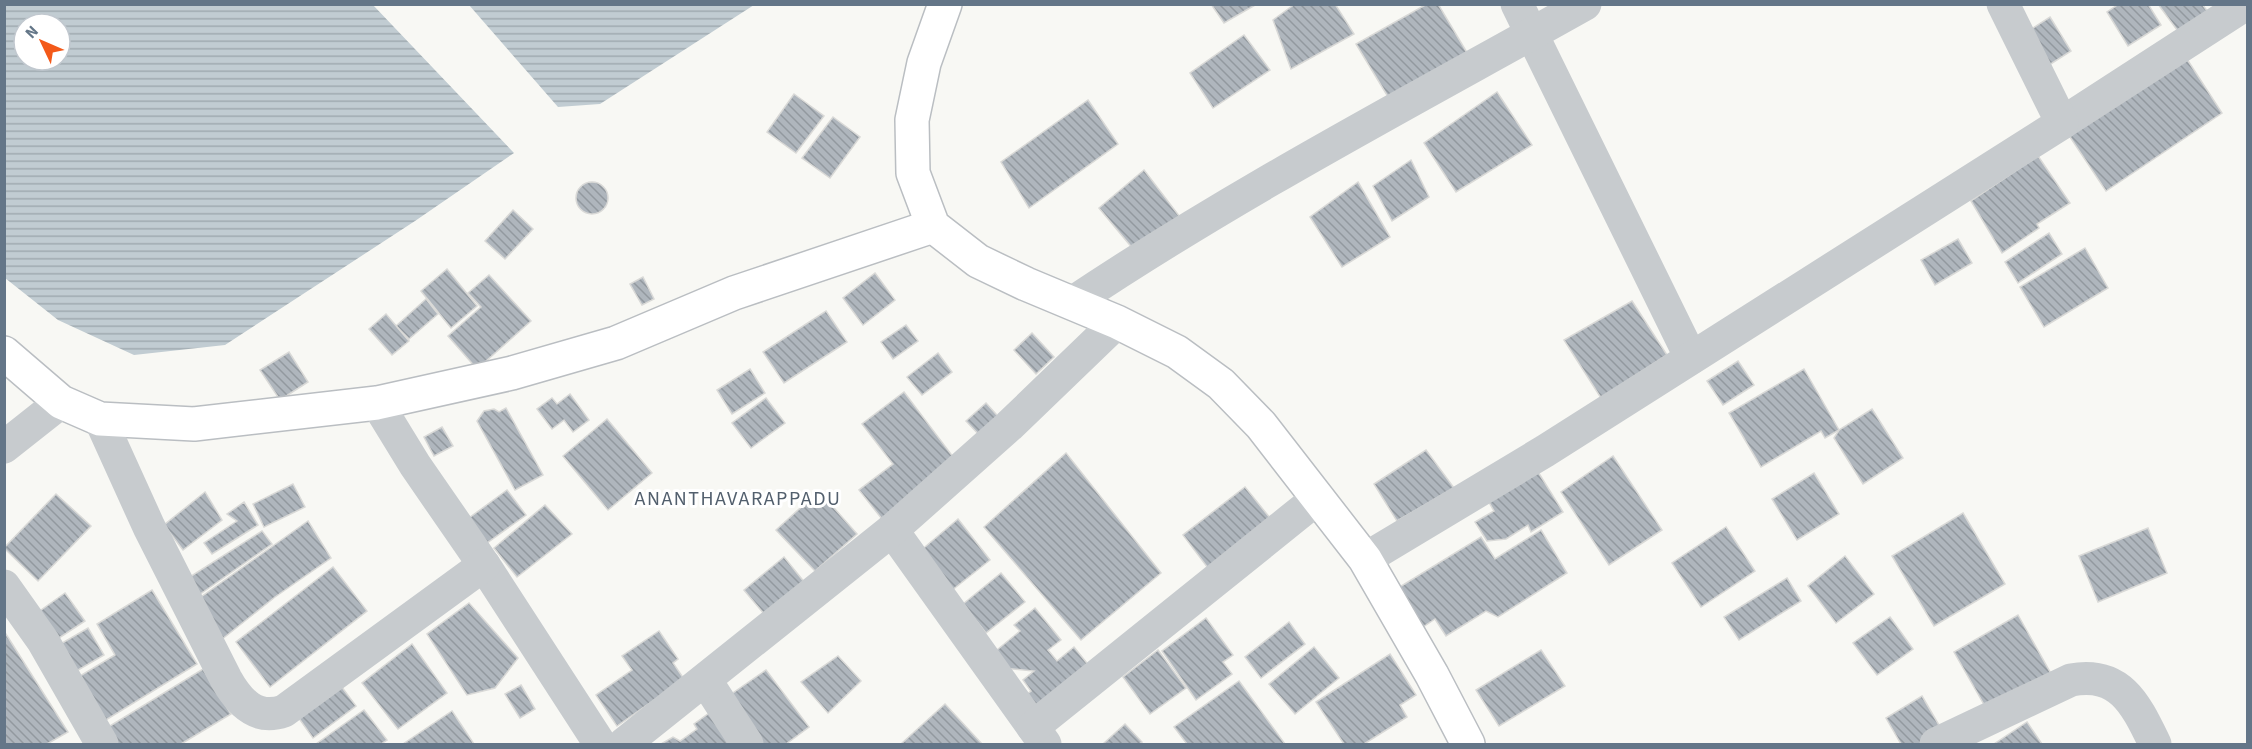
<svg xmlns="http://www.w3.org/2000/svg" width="2252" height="749" font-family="'Source Sans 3',sans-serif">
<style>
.water{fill:url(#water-rules);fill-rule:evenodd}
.building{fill:url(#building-back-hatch);stroke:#d9d9d7;stroke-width:1.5}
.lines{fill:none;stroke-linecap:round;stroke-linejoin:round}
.major-casing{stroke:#babec2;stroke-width:36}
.minor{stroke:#c7cbce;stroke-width:33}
.major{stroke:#fff;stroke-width:33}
.labels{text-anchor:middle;stroke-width:6;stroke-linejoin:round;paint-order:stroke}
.quarter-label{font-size:20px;letter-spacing:1.5px;fill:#525f6d;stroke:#fff}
</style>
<defs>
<pattern id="water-rules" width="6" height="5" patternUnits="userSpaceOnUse" patternTransform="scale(1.5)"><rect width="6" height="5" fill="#c1ccd2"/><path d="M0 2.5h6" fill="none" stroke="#a0aab0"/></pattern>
<pattern id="building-back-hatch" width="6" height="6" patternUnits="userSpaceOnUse" patternTransform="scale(1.5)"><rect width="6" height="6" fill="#afb6bd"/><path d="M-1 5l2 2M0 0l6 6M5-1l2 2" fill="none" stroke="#92999f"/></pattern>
</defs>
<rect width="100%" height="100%" fill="#f8f8f4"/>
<g class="water">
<path d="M 4,5 L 373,5 L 514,153 L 415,221 L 225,345 L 134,355 L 58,320 L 5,278 ZM 24,24 L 60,24 L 60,60 L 24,60 Z"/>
<path d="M 469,5 L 754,5 L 600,104 L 558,107 Z"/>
</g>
<g class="building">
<path d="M 1211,4 L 1257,4 L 1224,23 Z"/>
<path d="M 1295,4 L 1335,4 L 1354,34 L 1291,69 L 1273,20 Z"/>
<path d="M 1427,4 L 1438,4 L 1475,66 L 1396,110 L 1356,44 Z"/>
<path d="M 2119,4 L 2148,4 L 2161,25 L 2128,46 L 2107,12 Z"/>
<path d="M 2158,4 L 2202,4 L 2208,12 L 2180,34 Z"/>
<path d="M 2050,17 L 2071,51 L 2043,69 L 2022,35 Z"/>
<path d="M 1244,35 L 1270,70 L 1213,108 L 1190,73 Z"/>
<path d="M 2183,53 L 2222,113 L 2106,191 L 2066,131 Z"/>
<path d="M 1497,92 L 1532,145 L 1456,192 L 1424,143 Z"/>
<path d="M 794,94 L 824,116 L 796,153 L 767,132 Z"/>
<path d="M 1088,100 L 1118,144 L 1029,208 L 1001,162 Z"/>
<path d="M 833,117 L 860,137 L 830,178 L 802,158 Z"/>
<path d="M 2038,156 L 2070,203 L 2037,224 L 2039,228 L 2002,253 L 1971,201 Z"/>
<path d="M 1411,160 L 1429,197 L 1392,221 L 1373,186 Z"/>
<path d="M 1144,170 L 1183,221 L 1134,250 L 1099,208 Z"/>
<path d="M 1358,182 L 1390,237 L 1342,267 L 1310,217 Z"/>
<circle cx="592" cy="198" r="16"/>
<path d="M 513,210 L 533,229 L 505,259 L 485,241 Z"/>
<path d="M 2049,233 L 2062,254 L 2018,283 L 2005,262 Z"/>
<path d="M 1958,239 L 1972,263 L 1935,285 L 1921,260 Z"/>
<path d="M 2085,248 L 2108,288 L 2044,327 L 2020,287 Z"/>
<path d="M 447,269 L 477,306 L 451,328 L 421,291 Z"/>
<path d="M 875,273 L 895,300 L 863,325 L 843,298 Z"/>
<path d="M 489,275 L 531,321 L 477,369 L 448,336 L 481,307 L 468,293 Z"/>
<path d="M 643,277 L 654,299 L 642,305 L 630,284 Z"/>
<path d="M 426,299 L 438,314 L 409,339 L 396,326 Z"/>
<path d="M 1632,301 L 1667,355 L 1601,398 L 1564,340 Z"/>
<path d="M 826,311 L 847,342 L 784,383 L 763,352 Z"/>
<path d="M 386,314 L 409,341 L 392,355 L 369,329 Z"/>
<path d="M 906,325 L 918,341 L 893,359 L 881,342 Z"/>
<path d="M 1032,333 L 1054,357 L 1036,374 L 1014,350 Z"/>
<path d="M 289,352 L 308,382 L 280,400 L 260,370 Z"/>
<path d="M 938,353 L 952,372 L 922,395 L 907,377 Z"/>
<path d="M 1738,361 L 1754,385 L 1723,405 L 1707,381 Z"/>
<path d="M 750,369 L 765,393 L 732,414 L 717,390 Z"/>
<path d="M 1804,369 L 1839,430 L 1825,438 L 1821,431 L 1761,467 L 1729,413 Z"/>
<path d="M 904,392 L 960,466 L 886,524 L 859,490 L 893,464 L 862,424 Z"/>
<path d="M 570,394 L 589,420 L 573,432 L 564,420 L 552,429 L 537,409 L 552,398 L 557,404 Z"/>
<path d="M 766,398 L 785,423 L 751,448 L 732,423 Z"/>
<path d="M 986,403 L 1004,423 L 985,441 L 966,421 Z"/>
<path d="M 506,408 L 543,475 L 515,490 L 477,421 L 484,411 L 494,409 L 499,412 Z"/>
<path d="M 1872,409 L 1903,458 L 1863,484 L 1834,438 L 1839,430 Z"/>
<path d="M 607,419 L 652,473 L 608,510 L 563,456 Z"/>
<path d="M 442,427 L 453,446 L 434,456 L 424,437 Z"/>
<path d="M 1426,450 L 1454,488 L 1397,521 L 1374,484 Z"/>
<path d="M 1066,453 L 1161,573 L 1081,640 L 984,527 Z"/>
<path d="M 1613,456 L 1662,530 L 1609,565 L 1561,492 Z"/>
<path d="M 1535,467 L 1563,512 L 1531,532 L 1528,525 L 1506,539 L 1487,541 L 1475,522 L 1494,511 L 1486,497 Z"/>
<path d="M 1814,473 L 1839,514 L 1797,540 L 1772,499 Z"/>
<path d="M 293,484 L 305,507 L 264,527 L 253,504 Z"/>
<path d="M 1245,487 L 1270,518 L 1208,568 L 1183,535 Z"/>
<path d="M 507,490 L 526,515 L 487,543 L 469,518 Z"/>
<path d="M 819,491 L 857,534 L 815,571 L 776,530 Z"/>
<path d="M 205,492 L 222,520 L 183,550 L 164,525 Z"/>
<path d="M 56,494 L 91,526 L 38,581 L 4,548 Z"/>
<path d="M 244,502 L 258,525 L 212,554 L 204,543 L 237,521 L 227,514 Z"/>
<path d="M 545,505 L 572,534 L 517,577 L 494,548 Z"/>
<path d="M 1963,513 L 2005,584 L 1934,626 L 1892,556 Z"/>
<path d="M 958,519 L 990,560 L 951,591 L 919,552 Z"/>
<path d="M 308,521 L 331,558 L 275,597 L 221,640 L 194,602 Z"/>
<path d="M 1726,527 L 1755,571 L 1701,607 L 1672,563 Z"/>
<path d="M 2148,528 L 2167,573 L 2098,602 L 2079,556 Z"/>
<path d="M 1541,530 L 1567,573 L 1498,617 L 1486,611 L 1446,636 L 1435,619 L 1423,627 L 1398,588 L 1481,537 L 1495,559 Z"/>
<path d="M 262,531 L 272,544 L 196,597 L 185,580 Z"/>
<path d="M 1845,556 L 1874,594 L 1836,623 L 1808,586 Z"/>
<path d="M 784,557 L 805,583 L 765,615 L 744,590 Z"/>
<path d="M 333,567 L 367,611 L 270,687 L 236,642 Z"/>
<path d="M 1001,573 L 1025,602 L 986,633 L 963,604 Z"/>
<path d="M 1787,578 L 1801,601 L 1739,640 L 1724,617 Z"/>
<path d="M 152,590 L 197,664 L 101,723 L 75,679 L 115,655 L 97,624 Z"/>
<path d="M 65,593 L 85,621 L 56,640 L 37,613 Z"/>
<path d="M 469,603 L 518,658 L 495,688 L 467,695 L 427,634 Z"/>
<path d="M 1035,608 L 1061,640 L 1048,650 L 1057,661 L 1074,647 L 1090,667 L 1039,714 L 1022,698 L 1031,691 L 1023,680 L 1034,671 L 1003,668 L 992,654 L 1020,631 L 1014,625 Z"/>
<path d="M 2018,615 L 2054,679 L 1990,715 L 1954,652 Z"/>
<path d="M 1890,617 L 1913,649 L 1877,675 L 1853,643 Z"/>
<path d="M 1206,618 L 1233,655 L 1223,662 L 1232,674 L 1196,700 L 1162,651 Z"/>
<path d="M 1289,622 L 1305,644 L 1261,678 L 1245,657 Z"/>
<path d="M 88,628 L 104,655 L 73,673 L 57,646 Z"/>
<path d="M 4,631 L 68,732 L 47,744 L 4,744 Z"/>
<path d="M 659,631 L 678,659 L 673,663 L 684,679 L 617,726 L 596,695 L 632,670 L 622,656 Z"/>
<path d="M 412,644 L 447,693 L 398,729 L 362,683 Z"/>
<path d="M 1314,647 L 1339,678 L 1295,714 L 1269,684 Z"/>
<path d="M 1158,650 L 1186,688 L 1150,714 L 1123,677 Z"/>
<path d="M 1541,650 L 1565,686 L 1499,726 L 1476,690 Z"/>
<path d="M 1390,654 L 1416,695 L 1400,705 L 1407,717 L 1364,744 L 1344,744 L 1316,702 Z"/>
<path d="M 838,656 L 861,681 L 828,713 L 801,682 Z"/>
<path d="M 203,669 L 231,714 L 181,744 L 115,744 L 105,729 Z"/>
<path d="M 766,670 L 809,727 L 786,744 L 762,744 L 730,695 Z"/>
<path d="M 1239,681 L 1285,744 L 1187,744 L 1174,727 Z"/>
<path d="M 521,685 L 535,709 L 520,718 L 505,694 Z"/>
<path d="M 341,686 L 356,706 L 313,738 L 298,717 Z"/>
<path d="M 1922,696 L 1943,732 L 1921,744 L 1901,744 L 1886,718 Z"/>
<path d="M 945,704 L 982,744 L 901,744 Z"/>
<path d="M 364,710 L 387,740 L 381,744 L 316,744 Z"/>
<path d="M 452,711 L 474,744 L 403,744 Z"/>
<path d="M 712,711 L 734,744 L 661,744 L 673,737 L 680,741 L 697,729 L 694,724 Z"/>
<path d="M 2027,722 L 2042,744 L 1994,744 Z"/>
<path d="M 1125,724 L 1142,742 L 1139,744 L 1103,744 Z"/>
</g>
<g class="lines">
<g class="major-casing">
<g id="major">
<path d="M 945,4 L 924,63 L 912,120 L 913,173 L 933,226 L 978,261 L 1026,284 L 1117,322 L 1177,352 L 1221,384 L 1261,425 L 1365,559 L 1432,675 L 1468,744"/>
<path d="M 4,353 L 61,402 L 100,419 L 194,424 L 377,403 L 512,373 L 616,343 L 734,293 L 933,226"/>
</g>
</g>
<g class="minor">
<path d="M 1517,4 L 1691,358"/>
<path d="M 2062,123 L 2246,4"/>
<path d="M 1072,303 C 1236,193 1412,101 1585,4"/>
<path d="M 377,403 L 415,465 L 484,565 L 600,744"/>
<path d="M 100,419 L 149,527 L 226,679 C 239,702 256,721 284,711 L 484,565"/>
<path d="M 4,447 L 61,402"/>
<path d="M 892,530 L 1045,744"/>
<path d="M 1365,559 L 1545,451 L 2062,123 L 2003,4"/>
<path d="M 4,586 L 43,641 L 102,744"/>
<path d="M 706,681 L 747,744"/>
<path d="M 1033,727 L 1318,498"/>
<path d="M 624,744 L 892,530 L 1009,426 L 1117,322"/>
<path d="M 1936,744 L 2071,680 C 2121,671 2136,705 2155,744"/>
</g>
<use href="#major" class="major"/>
</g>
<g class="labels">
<g class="quarter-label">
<text x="738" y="505">ANANTHAVARAPPADU</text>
</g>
</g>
<rect width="2252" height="749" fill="none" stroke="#647688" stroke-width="12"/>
<g transform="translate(42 42) rotate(314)"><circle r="28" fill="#ffffff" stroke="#c1c8cf" stroke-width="1.5"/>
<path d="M0-4.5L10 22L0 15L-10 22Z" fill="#f35919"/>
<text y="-9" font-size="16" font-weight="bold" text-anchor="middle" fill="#647688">N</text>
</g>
</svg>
